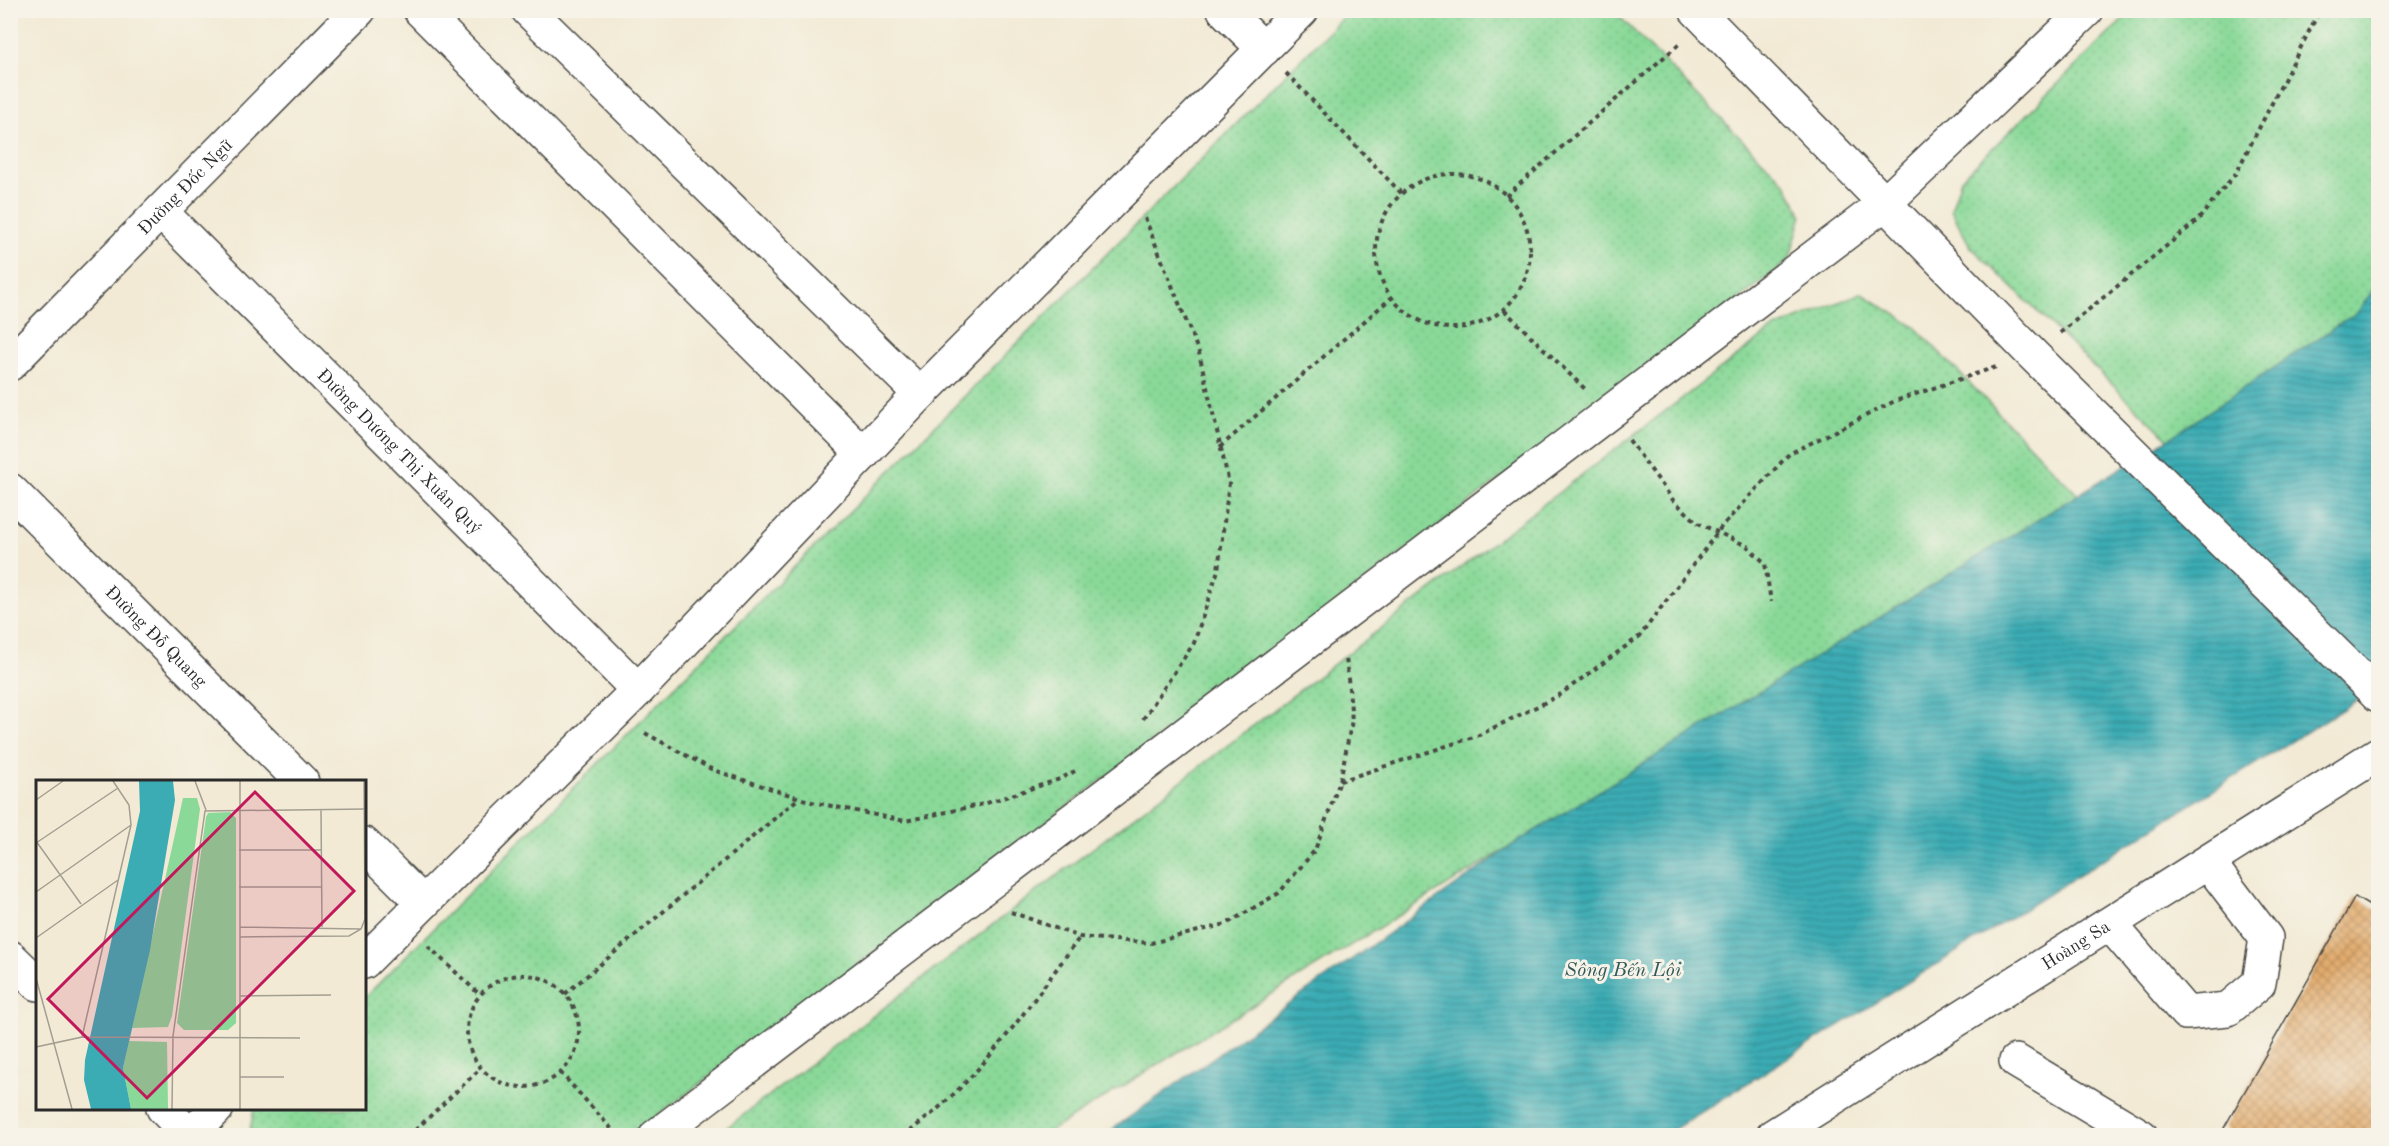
<svg xmlns="http://www.w3.org/2000/svg" width="2389" height="1146" font-family="'Old Standard TT',serif">
<style>
.park{fill:url(#park-dots);stroke:#5a8262;stroke-width:1.5}
.water{fill:url(#water-rules);stroke:#336c70;stroke-width:1.5}
.building{fill:url(#building-cross-hatch)}
.lines{fill:none;stroke-linecap:round;stroke-linejoin:round}
.minor-casing{stroke:#494844;stroke-width:36}
.path{stroke:#494844;stroke-width:4;stroke-dasharray:4.5 4.5;stroke-linecap:butt}
.minor{stroke:#fff;stroke-width:33}
.labels{text-anchor:middle;stroke-width:6;stroke-linejoin:round;paint-order:stroke}
.street-label{font-size:18px;fill:#2b2b2b;stroke:#f7f3e8}
.water-label{font-size:20px;font-style:italic;fill:#31585b;stroke:#f7f3e8}
.inset-road{fill:none;stroke:#a29e91;stroke-width:1.5}
.view{fill:#c2185b;fill-opacity:0.15;stroke:#c2185b;stroke-width:3}
.inset-edge{fill:none;stroke:#2b2b2b;stroke-width:3}
</style>
<defs>
<pattern id="park-dots" width="8" height="8" patternUnits="userSpaceOnUse" patternTransform="scale(1.5)"><rect width="8" height="8" fill="#8ad999"/><path d="M2 2h.1M6 6h.1" fill="none" stroke="#77ba84" stroke-width="1.8" stroke-linecap="round"/></pattern>
<pattern id="water-rules" width="6" height="5" patternUnits="userSpaceOnUse" patternTransform="scale(1.5)"><rect width="6" height="5" fill="#3bacb4"/><path d="M0 2.5h6" fill="none" stroke="#328c93"/></pattern>
<pattern id="building-cross-hatch" width="8" height="8" patternUnits="userSpaceOnUse" patternTransform="scale(1.5)"><rect width="8" height="8" fill="#e2ab6c"/><path d="M0 0l8 8M0 8l8-8" fill="none" stroke="#b78b59"/></pattern>
</defs>
<rect width="100%" height="100%" fill="#f7f3e8"/>
<filter id="ink" filterUnits="userSpaceOnUse"><feTurbulence type="fractalNoise" baseFrequency=".0167" numOctaves="2"/><feDisplacementMap in="SourceGraphic" scale="12" xChannelSelector="R" yChannelSelector="G"/><feConvolveMatrix kernelMatrix="1 2 1 2 8 2 1 2 1" color-interpolation-filters="sRGB"/></filter>
<filter id="wash" filterUnits="userSpaceOnUse"><feTurbulence type="fractalNoise" baseFrequency=".008" numOctaves="4" result="noise"/><feDisplacementMap in="SourceGraphic" scale="24" xChannelSelector="R" yChannelSelector="G"/><feGaussianBlur stdDeviation="1.35" result="paint"/><feColorMatrix in="noise" values="0 0 0 0 0 0 0 0 0 0 0 0 0 0 0 0 0 1.4 0 .05"/><feComposite in="paint" operator="in"/></filter>
<g filter="url(#wash)">
<rect width="100%" height="100%" fill="#f2ead5"/>
<g class="park">
<path d="M 1349,11 L 1614,11 L 1786,184 L 1802,215 L 1789,261 L 632,1135 L 249,1136 L 254,1109 L 364,1108 L 365,997 Z"/>
<path d="M 2132,11 L 2378,11 L 2378,282 L 2359,311 L 2168,439 L 1970,246 L 1951,210 L 1961,179 Z"/>
<path d="M 1861,293 L 1914,326 L 2078,495 L 1044,1135 L 716,1136 L 1773,329 Z"/>
</g>
<path class="water" d="M 2378,282 L 2378,687 L 1665,1135 L 1103,1136 L 1520,840 L 2168,439 L 2359,311 Z"/>
<g id="blocks">
<path class="building" d="M 2355,897 L 2378,911 L 2378,1136 L 2236,1136 L 2224,1128 Z"/>
</g>
</g>
<g filter="url(#ink)">
<use href="#blocks" fill-opacity="0" stroke="#494844" stroke-width="1.5"/>
<g class="lines">
<g class="minor-casing">
<g id="minor">
<path d="M 420,10 L 863,454"/>
<path d="M 528,10 L 920,394"/>
<path d="M 1224,10 L 1264,49"/>
<path d="M 1696,10 L 2033,355 L 2378,695"/>
<path id="s1" d="M 161,212 L 638,690"/>
<path id="s2" d="M 10,364 L 359,10"/>
<path id="s3" d="M 10,490 L 302,782"/>
<path d="M 364,844 L 423,903"/>
<path d="M 2110,924 L 2186,1013 L 2228,1009 L 2259,983 L 2266,938 L 2208,862"/>
<path d="M 10,957 L 38,984"/>
<path d="M 364,962 L 638,690 L 920,394 L 1302,10"/>
<path d="M 2016,1061 L 2141,1136"/>
<path d="M 163,1108 L 190,1136"/>
<path d="M 190,1136 L 217,1108"/>
<path d="M 656,1136 L 1884,204 L 2087,10"/>
<path id="s4" d="M 1773,1136 L 2378,754"/>
</g>
</g>
<g class="path">
<path d="M 1286,73 L 1402,194"/>
<circle cx="1453" cy="251" r="77"/>
<path d="M 1506,196 L 1679,44"/>
<path d="M 1504,310 L 1585,389"/>
<path d="M 2060,333 L 2197,221 L 2236,173 L 2320,10"/>
<path d="M 1629,440 L 1673,500 L 1698,523 L 1747,546 L 1765,563 L 1771,602"/>
<path d="M 1220,447 L 1391,298"/>
<path d="M 1143,719 L 1194,643 L 1218,570 L 1229,483 L 1199,353 L 1145,218"/>
<path d="M 645,733 L 713,770 L 812,802 L 905,821 L 984,804 L 1060,779 L 1075,771"/>
<path d="M 1340,781 L 1477,736 L 1558,696 L 1640,636 L 1722,526 L 1789,454 L 1895,401 L 1996,367"/>
<path d="M 1011,912 L 1080,937 L 1151,943 L 1226,924 L 1279,893 L 1315,850 L 1340,781 L 1352,720 L 1346,657"/>
<path d="M 428,946 L 480,995"/>
<circle cx="523" cy="1031" r="56"/>
<path d="M 565,994 L 799,798"/>
<path d="M 560,1072 L 618,1136"/>
<path d="M 409,1136 L 481,1068"/>
<path d="M 902,1136 C 977,1086 1027,1008 1080,937"/>
</g>
<use href="#minor" class="minor"/>
</g>
</g>
<g class="labels">
<g class="street-label">
<text dy="6" stroke="none"><textPath href="#s2" startOffset="249">Đường Đốc Ngữ</textPath></text>
<text dy="6" stroke="none"><textPath href="#s1" startOffset="338">Đường Dương Thị Xuân Quý</textPath></text>
<text dy="6" stroke="none"><textPath href="#s3" startOffset="207">Đường Đỗ Quang</textPath></text>
<text dy="6" stroke="none"><textPath href="#s4" startOffset="358">Hoàng Sa</textPath></text>
</g>
<g class="water-label">
<text x="1623" y="976">Sông Bến Lội</text>
</g>
</g>
<g transform="translate(36 780)">
<rect width="330" height="330" fill="#f2ead5"/>
<path d="M 147,18 L 161,18 L 164,29 L 136,236 L 132,247 L 96,248 ZM 194,32 L 200,38 L 200,243 L 192,250 L 148,250 L 141,243 L 170,37 L 172,33 ZM 93,261 L 131,262 L 132,329 L 95,329 L 87,288 Z" fill="#8ad999"/>
<path d="M 103,1 L 137,1 L 139,20 L 114,170 L 87,288 L 95,329 L 55,329 L 48,300 L 49,280 L 104,31 Z" fill="#3bacb4"/>
<path class="inset-road" d="M 159,1 L 170,30M 204,1 L 204,329M 0,20 L 27,1M 285,30 L 286,147M 0,61 L 45,124M 0,63 L 82,8M 203,70 L 285,70M 203,107 L 285,107M 0,112 L 95,45M 204,147 L 325,149M 204,157 L 313,156 L 325,149 L 329,139 L 328,1M 0,158 L 82,100M 0,198 L 36,329M 204,216 L 295,215M 46,257 L 264,258M 0,267 L 46,257 L 95,45 L 93,25 L 77,1M 204,297 L 248,297M 136,329 L 137,256 L 169,31 L 330,29"/>
<path class="view" d="M 219,12 L 318,111 L 111,318 L 12,219 Z"/>
<rect width="330" height="330" class="inset-edge"/>
</g>
<rect width="2389" height="1146" fill="none" stroke="#f7f3e8" stroke-width="36"/>
</svg>
